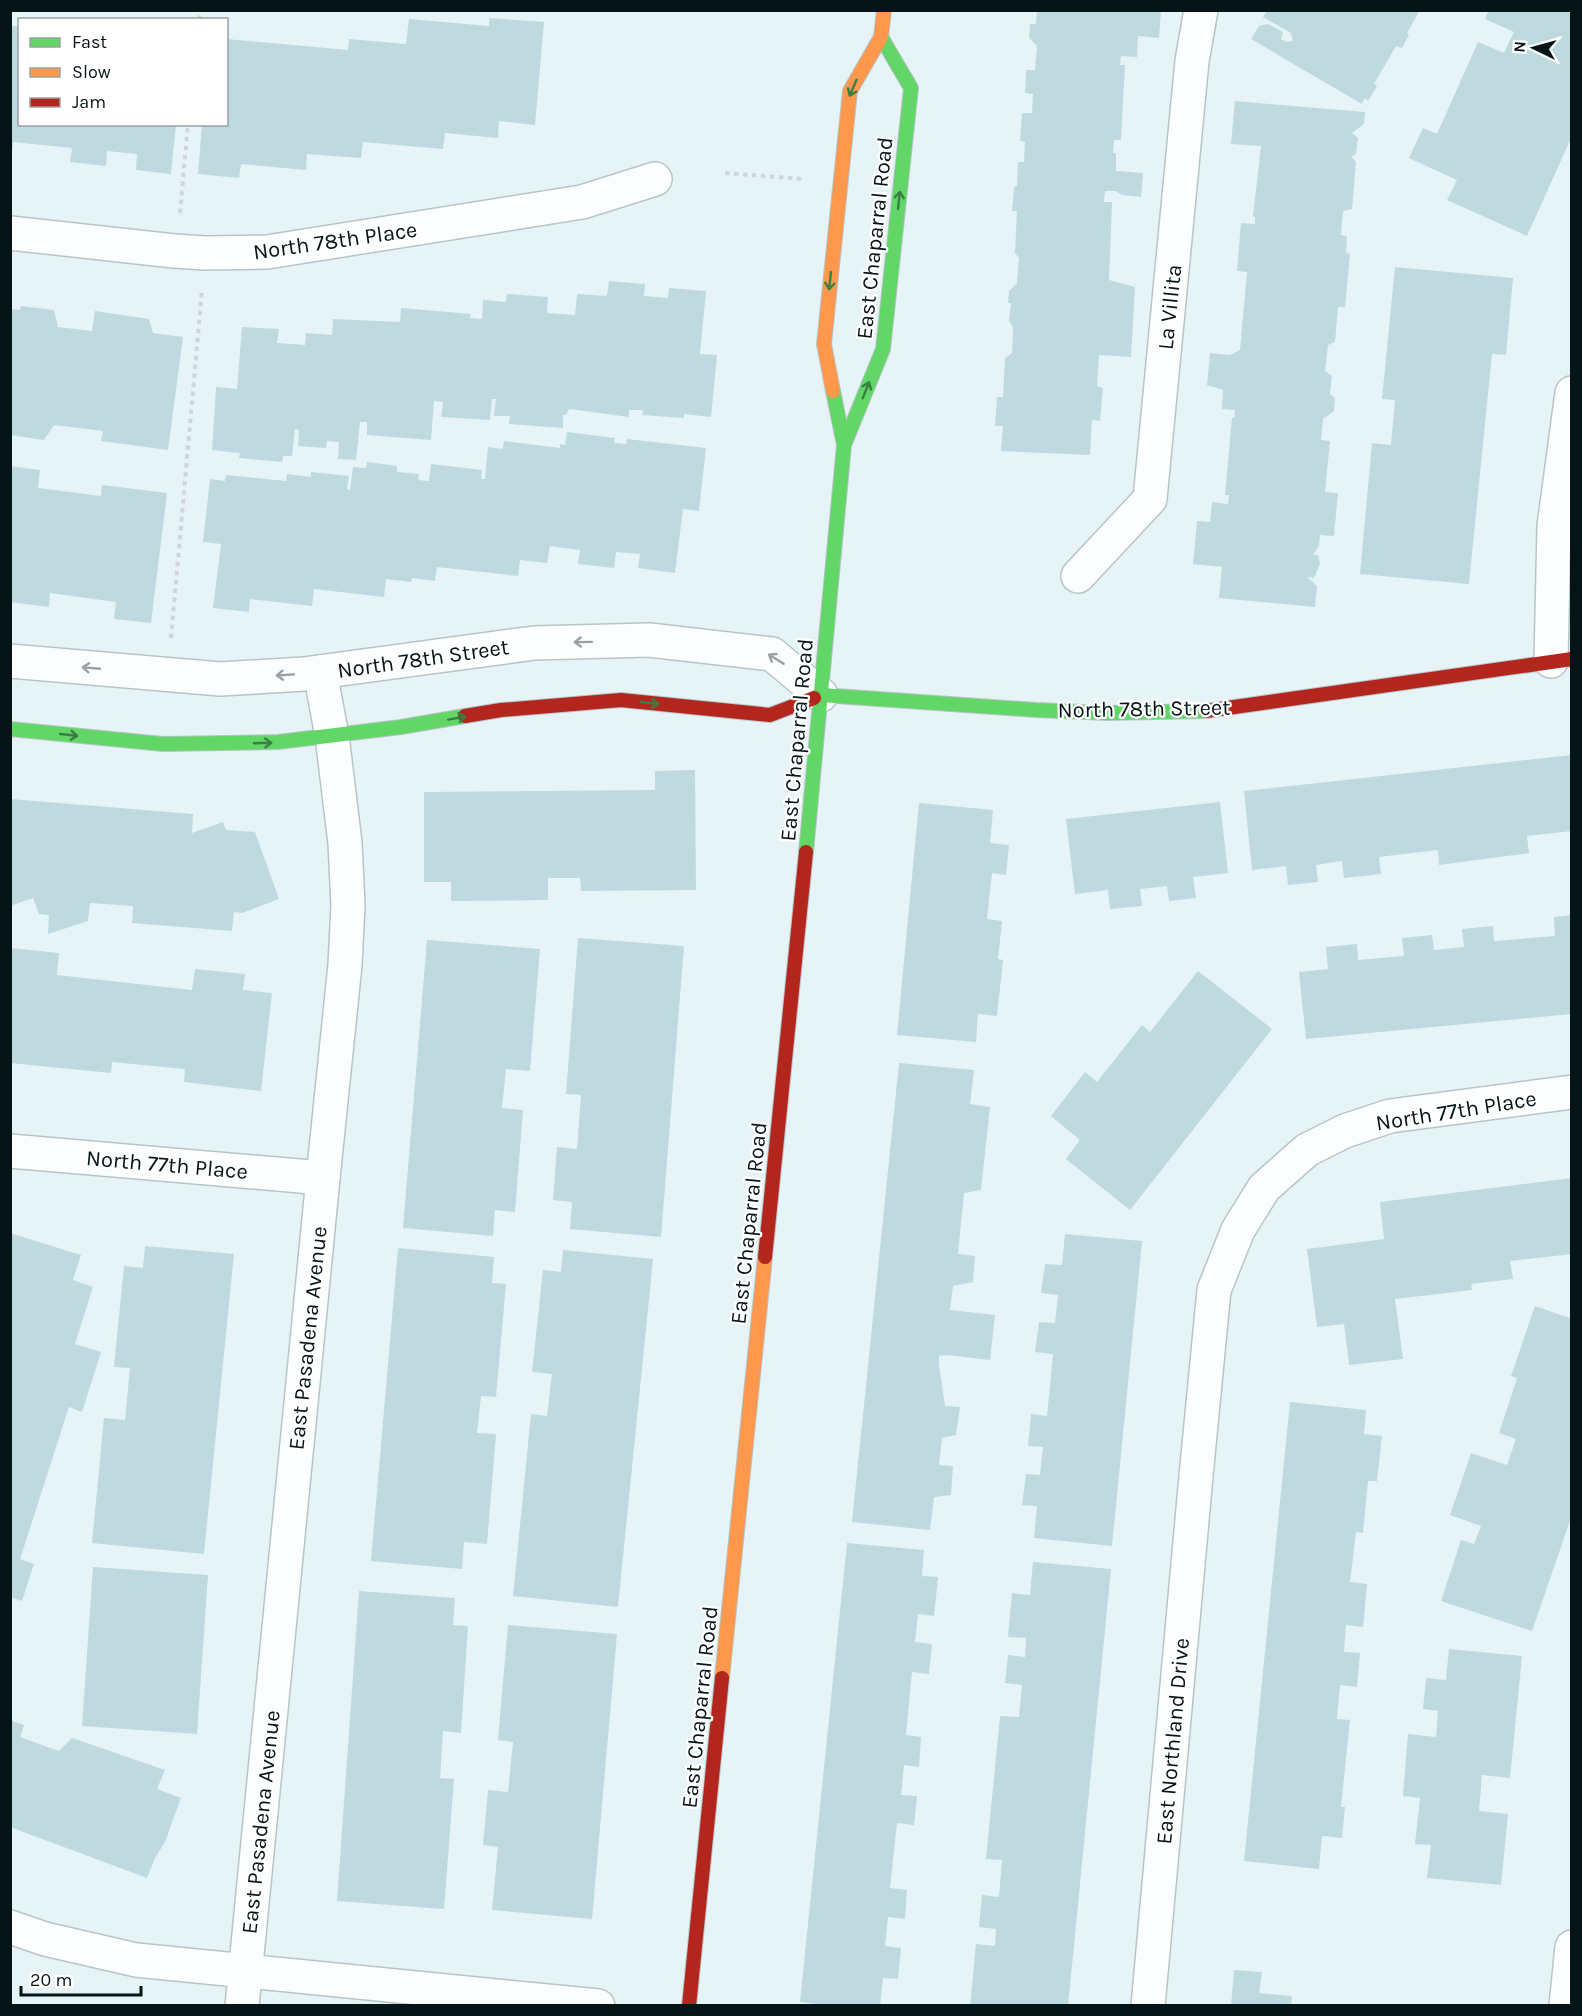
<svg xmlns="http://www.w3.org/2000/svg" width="1582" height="2016" font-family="Karla,sans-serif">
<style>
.building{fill:#bedade}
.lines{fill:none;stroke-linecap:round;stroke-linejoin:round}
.street-casing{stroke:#b7c5c7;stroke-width:36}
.fast-casing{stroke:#b7c5c7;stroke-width:16}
.slow-casing{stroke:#b7c5c7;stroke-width:16}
.jam-casing{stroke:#b7c5c7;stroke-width:16}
.path{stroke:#d1d5d7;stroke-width:4;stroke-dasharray:4.5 4.5;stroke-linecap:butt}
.street{stroke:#fbfdfe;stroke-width:33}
.fast{stroke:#63d668;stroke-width:14}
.slow{stroke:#ff974d;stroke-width:14}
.jam{stroke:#b3261e;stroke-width:14}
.oneway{stroke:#397f43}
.oneway2{stroke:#99a0a1}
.labels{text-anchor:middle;stroke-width:4.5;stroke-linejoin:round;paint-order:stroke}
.street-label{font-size:22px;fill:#051416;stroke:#fff}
</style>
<rect width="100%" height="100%" fill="#e6f4f7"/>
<g class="building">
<path d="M 1037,10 L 1161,10 L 1159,38 L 1138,36 L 1137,57 L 1121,56 L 1120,65 L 1125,65 L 1121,140 L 1114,140 L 1113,153 L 1116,153 L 1116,171 L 1143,173 L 1141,197 L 1122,195 L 1116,191 L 1105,191 L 1104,202 L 1112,202 L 1109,280 L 1135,287 L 1131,357 L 1099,355 L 1097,386 L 1103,388 L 1100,421 L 1092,420 L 1090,455 L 1001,451 L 1003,426 L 995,426 L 997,397 L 1003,397 L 1005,358 L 1012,353 L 1013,327 L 1009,321 L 1011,303 L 1008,303 L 1009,291 L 1017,283 L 1019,258 L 1015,253 L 1017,211 L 1012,211 L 1014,187 L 1017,186 L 1018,162 L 1024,162 L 1025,142 L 1020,141 L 1022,113 L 1032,113 L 1033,94 L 1025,93 L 1026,70 L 1035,70 L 1037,46 L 1029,38 L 1030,24 L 1036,24 Z"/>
<path d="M 1267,10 L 1420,10 L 1407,33 L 1409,35 L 1402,48 L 1396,46 L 1374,84 L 1377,86 L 1368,101 L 1365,98 L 1362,104 L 1251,39 L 1259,26 L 1268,24 L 1283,32 L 1281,39 L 1286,42 L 1293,41 L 1291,33 L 1263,17 Z"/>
<path d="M 1489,10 L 1572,10 L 1572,136 L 1527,236 L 1447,200 L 1457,180 L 1409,158 L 1423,128 L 1437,134 L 1478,42 L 1504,53 L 1514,32 L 1485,19 Z"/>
<path d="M 489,18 L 544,22 L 535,125 L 499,121 L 498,138 L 445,133 L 443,149 L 363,142 L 361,158 L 307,154 L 306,170 L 241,164 L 239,178 L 198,174 L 202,124 L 226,124 L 226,39 L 348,50 L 349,39 L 406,44 L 409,19 L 489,26 Z"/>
<path d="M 10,26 L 20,26 L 20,124 L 176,124 L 171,174 L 136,170 L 137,154 L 107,151 L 106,166 L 70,162 L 72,148 L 13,142 L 12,154 L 10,154 Z"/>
<path d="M 1235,101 L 1365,112 L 1364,124 L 1352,133 L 1358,138 L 1356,154 L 1351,156 L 1356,162 L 1352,209 L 1343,211 L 1341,235 L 1347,236 L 1346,252 L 1350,254 L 1345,307 L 1338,307 L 1335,342 L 1328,345 L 1325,371 L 1332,376 L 1330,394 L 1335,398 L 1334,411 L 1323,419 L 1321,440 L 1330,441 L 1325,492 L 1338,493 L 1334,536 L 1320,535 L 1319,546 L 1313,555 L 1318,555 L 1320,564 L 1314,578 L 1307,577 L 1317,586 L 1315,607 L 1219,598 L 1222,567 L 1193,564 L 1197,521 L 1210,522 L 1212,502 L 1228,504 L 1229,495 L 1225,495 L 1232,418 L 1234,418 L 1235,410 L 1222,409 L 1223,390 L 1207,385 L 1210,353 L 1230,355 L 1240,350 L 1247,272 L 1237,271 L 1241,223 L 1255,224 L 1255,217 L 1253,216 L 1261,146 L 1231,144 Z"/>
<path d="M 1395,267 L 1513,278 L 1506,355 L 1492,354 L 1469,584 L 1360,574 L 1372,443 L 1391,445 L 1395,400 L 1382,399 Z"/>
<path d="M 609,281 L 645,284 L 644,296 L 668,298 L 669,288 L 706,291 L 700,354 L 717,355 L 711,417 L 684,414 L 684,418 L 642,415 L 643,410 L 629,410 L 629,417 L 569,409 L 566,415 L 563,415 L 563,428 L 509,424 L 510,416 L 494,416 L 496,399 L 492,399 L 490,420 L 441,417 L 443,402 L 434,401 L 431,440 L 367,435 L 367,422 L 360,422 L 356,460 L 338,459 L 339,442 L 327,441 L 326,448 L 298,446 L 299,430 L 295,429 L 292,456 L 283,456 L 282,462 L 239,458 L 240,453 L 212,450 L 216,387 L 237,389 L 242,327 L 279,329 L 277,343 L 305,345 L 306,333 L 332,335 L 333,319 L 400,322 L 401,308 L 471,314 L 470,318 L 482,319 L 483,300 L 506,302 L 507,294 L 548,297 L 547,313 L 575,315 L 577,294 L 607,296 Z"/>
<path d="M 21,306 L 54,310 L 58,327 L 92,331 L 95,311 L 149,319 L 153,333 L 183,337 L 168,450 L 101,441 L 103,431 L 54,425 L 44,440 L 10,435 L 10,309 L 20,310 Z"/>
<path d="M 567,432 L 615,438 L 614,443 L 626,444 L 627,439 L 706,448 L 699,511 L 683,509 L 675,573 L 638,568 L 640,554 L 616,552 L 614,568 L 578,564 L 580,550 L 550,546 L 547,563 L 520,560 L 518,576 L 437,567 L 435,581 L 412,578 L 411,582 L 386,579 L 384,597 L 314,589 L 312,606 L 250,599 L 249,612 L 213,608 L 221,544 L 203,542 L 210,479 L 225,481 L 226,475 L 286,481 L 287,474 L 311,477 L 311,472 L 349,476 L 347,489 L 350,490 L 353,467 L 366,468 L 367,462 L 397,466 L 397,472 L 419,474 L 418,480 L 429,481 L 431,464 L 482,470 L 481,479 L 485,479 L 488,447 L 503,449 L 504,441 L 560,448 L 560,444 L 565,445 Z"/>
<path d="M 10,466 L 40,470 L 38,488 L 101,496 L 102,485 L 167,493 L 151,623 L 114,619 L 116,602 L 50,593 L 49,607 L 10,602 Z"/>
<path d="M 1572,755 L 1572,831 L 1527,836 L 1529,853 L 1439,865 L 1438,850 L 1379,857 L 1381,874 L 1344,878 L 1342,861 L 1316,865 L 1318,882 L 1288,885 L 1286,866 L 1252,870 L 1244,791 Z"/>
<path d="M 695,770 L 696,890 L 581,891 L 580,878 L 548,878 L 548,900 L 451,901 L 451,882 L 424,882 L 424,792 L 655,790 L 655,771 Z"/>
<path d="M 10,799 L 193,814 L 192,833 L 223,822 L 226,830 L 255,832 L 279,899 L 242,913 L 234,912 L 232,931 L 132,923 L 133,906 L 90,903 L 88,921 L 48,934 L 49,915 L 39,914 L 33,898 L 10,906 Z"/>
<path d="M 1220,802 L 1228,873 L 1193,877 L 1196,898 L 1169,901 L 1167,886 L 1140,889 L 1142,906 L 1110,909 L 1108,890 L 1075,894 L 1066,819 Z"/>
<path d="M 919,803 L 993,810 L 990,843 L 1009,845 L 1006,875 L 992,873 L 987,919 L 1002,921 L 998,959 L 1003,960 L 997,1016 L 978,1014 L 976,1042 L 897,1035 Z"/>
<path d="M 1572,915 L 1572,1014 L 1306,1039 L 1299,972 L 1328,969 L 1326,947 L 1357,944 L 1358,960 L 1404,956 L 1402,938 L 1432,935 L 1434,950 L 1464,947 L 1462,929 L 1493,926 L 1494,941 L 1555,936 L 1554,917 Z"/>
<path d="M 578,938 L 684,946 L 661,1237 L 570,1229 L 572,1202 L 553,1200 L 557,1147 L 577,1149 L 581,1095 L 566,1094 Z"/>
<path d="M 427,940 L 540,949 L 530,1071 L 506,1069 L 502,1108 L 523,1110 L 515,1212 L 495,1210 L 493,1236 L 403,1228 Z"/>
<path d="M 10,948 L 59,953 L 57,975 L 192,990 L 195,969 L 245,974 L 243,990 L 272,993 L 261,1091 L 184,1082 L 185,1069 L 112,1062 L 111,1073 L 10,1063 Z"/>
<path d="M 1198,971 L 1272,1029 L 1130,1210 L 1066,1159 L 1080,1140 L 1051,1116 L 1085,1072 L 1097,1082 L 1142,1025 L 1150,1032 Z"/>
<path d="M 899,1063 L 974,1070 L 970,1104 L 990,1107 L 981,1190 L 964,1193 L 958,1254 L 975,1256 L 973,1282 L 953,1286 L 950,1310 L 995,1315 L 990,1360 L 947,1355 L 939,1356 L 939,1365 L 945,1406 L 960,1407 L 956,1435 L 942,1438 L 939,1465 L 953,1466 L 951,1495 L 934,1497 L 930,1530 L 852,1522 Z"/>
<path d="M 1572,1178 L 1572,1254 L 1510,1261 L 1513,1279 L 1471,1284 L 1472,1290 L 1395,1299 L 1403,1359 L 1349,1365 L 1344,1324 L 1317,1327 L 1307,1249 L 1384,1239 L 1380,1202 Z"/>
<path d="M 10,1233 L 81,1255 L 73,1280 L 93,1287 L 75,1344 L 101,1352 L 82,1412 L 69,1407 L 20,1559 L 34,1564 L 22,1601 L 10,1597 Z"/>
<path d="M 1065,1234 L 1142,1241 L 1112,1546 L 1034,1538 L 1037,1506 L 1022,1505 L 1026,1474 L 1040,1475 L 1043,1447 L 1028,1446 L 1031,1414 L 1047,1416 L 1053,1354 L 1035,1352 L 1039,1322 L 1055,1323 L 1058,1295 L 1041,1293 L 1045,1264 L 1062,1265 Z"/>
<path d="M 145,1246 L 234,1254 L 204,1554 L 92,1543 L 104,1418 L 125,1420 L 130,1368 L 114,1367 L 124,1266 L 143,1268 Z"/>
<path d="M 398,1248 L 494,1257 L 492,1283 L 506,1284 L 496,1397 L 481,1396 L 477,1433 L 496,1434 L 487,1544 L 464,1542 L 462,1569 L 371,1561 Z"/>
<path d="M 563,1250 L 653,1259 L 618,1607 L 513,1596 L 531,1414 L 547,1416 L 552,1374 L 532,1372 L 543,1270 L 561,1272 Z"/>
<path d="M 1535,1306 L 1572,1319 L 1572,1515 L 1532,1631 L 1441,1601 L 1461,1540 L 1474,1544 L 1481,1526 L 1450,1515 L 1471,1453 L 1507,1465 L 1516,1439 L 1499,1433 L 1517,1378 L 1511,1376 Z"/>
<path d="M 1290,1402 L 1366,1410 L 1364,1434 L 1382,1436 L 1377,1481 L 1368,1481 L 1363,1533 L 1356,1532 L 1350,1582 L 1367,1584 L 1363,1627 L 1346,1625 L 1344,1652 L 1360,1653 L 1357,1687 L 1340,1685 L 1337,1719 L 1350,1720 L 1341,1807 L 1345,1807 L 1342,1838 L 1322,1836 L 1319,1869 L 1244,1861 Z"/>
<path d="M 847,1543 L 924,1550 L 922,1576 L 938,1577 L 934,1616 L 918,1614 L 915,1642 L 932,1644 L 929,1674 L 912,1672 L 906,1735 L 921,1737 L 919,1767 L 904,1765 L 901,1795 L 917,1796 L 914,1825 L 897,1823 L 890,1888 L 907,1890 L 905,1919 L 888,1917 L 885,1946 L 901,1948 L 898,1979 L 883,1978 L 880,2006 L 837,2006 L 800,2002 Z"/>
<path d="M 1033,1562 L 1111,1569 L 1068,2006 L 970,2006 L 976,1944 L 995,1946 L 996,1929 L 979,1927 L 982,1895 L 999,1897 L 1002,1860 L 986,1859 L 1000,1716 L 1019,1717 L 1022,1685 L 1005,1683 L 1008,1655 L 1025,1657 L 1026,1638 L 1008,1637 L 1012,1593 L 1030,1595 Z"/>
<path d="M 93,1567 L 208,1575 L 197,1734 L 82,1726 Z"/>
<path d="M 359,1591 L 455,1598 L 453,1625 L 468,1626 L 461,1733 L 443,1731 L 440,1778 L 454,1779 L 444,1909 L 337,1901 Z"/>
<path d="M 508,1625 L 617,1634 L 592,1919 L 492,1910 L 498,1847 L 483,1845 L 488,1790 L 508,1792 L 513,1742 L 498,1740 Z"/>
<path d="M 1449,1649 L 1522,1656 L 1510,1778 L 1482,1775 L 1479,1811 L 1508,1814 L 1501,1885 L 1427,1878 L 1431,1845 L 1415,1844 L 1420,1798 L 1403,1796 L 1408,1734 L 1436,1737 L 1438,1711 L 1423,1709 L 1426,1678 L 1446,1680 Z"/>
<path d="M 10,1720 L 24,1725 L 20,1737 L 59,1751 L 72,1738 L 165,1770 L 157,1789 L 181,1798 L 165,1842 L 155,1858 L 147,1878 L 10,1827 Z"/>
<path d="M 1234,1970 L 1262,1972 L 1259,1993 L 1292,1996 L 1291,2006 L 1231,2006 Z"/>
</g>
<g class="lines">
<g class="street-casing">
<g id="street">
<path d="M 10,233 L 174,251 L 205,253 L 267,252 L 582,202 L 655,179"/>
<path d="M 1078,576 L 1150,499 L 1192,61 L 1201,10"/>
<path d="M 10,661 L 220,679 L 304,674 L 534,643 L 649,640 L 772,654 L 821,695"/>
<path d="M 1551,661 L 1554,526 L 1572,393"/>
<path d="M 10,1151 L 323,1178"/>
<path d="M 10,1927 L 45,1939 L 136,1960 L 598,2006"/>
<path d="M 242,2006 L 323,1178 L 345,965 L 348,905 L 345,843 L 332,736 L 320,672"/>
<path d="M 1148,2006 L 1196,1476 L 1214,1290 L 1238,1230 L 1264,1188 L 1307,1150 L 1345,1131 L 1390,1116 L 1572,1092"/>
<path d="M 1566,2006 L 1572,1947"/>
</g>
</g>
<g class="fast-casing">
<g id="fast">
<path d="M 844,445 L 883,349 L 911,88 L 881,37"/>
<path d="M 814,698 L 821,695 L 1036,710 L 1108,713 L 1206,711"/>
<path d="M 10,729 L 163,744 L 278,742 L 401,727 L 465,716"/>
<path d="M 806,852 L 844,445 L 833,391"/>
</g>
</g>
<g class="slow-casing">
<g id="slow">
<path d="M 833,391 L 824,344 L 850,91 L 881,37 L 884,10"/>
<path d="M 722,1678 L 765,1257"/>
</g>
</g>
<g class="jam-casing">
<g id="jam">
<path d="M 1206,711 L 1572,659"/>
<path d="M 465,716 L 501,710 L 621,700 L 770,715 L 814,698"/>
<path d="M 765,1257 L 806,852"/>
<path d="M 689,2006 L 722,1678"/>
</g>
</g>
<g class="path">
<path d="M 199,20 L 200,10"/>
<path d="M 725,173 L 802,179"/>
<path d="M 180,213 L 188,124"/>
<path d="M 171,638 L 202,290"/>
</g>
<use href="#street" class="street"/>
<use href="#fast" class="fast"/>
<use href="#slow" class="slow"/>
<use href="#jam" class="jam"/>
</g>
<defs><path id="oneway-shaft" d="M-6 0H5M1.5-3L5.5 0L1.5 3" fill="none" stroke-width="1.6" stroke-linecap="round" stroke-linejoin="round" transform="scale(1.5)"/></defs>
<g class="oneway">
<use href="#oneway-shaft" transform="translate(853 88) rotate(113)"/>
<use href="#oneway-shaft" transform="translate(899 200) rotate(-84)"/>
<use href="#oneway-shaft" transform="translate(830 281) rotate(96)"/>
<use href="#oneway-shaft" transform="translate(866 390) rotate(-68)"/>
<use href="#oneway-shaft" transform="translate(650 703) rotate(6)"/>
<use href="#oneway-shaft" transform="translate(457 718) rotate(-10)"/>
<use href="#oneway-shaft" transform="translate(69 735) rotate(6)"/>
<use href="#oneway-shaft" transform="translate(263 743) rotate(-2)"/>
</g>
<g class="oneway2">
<use href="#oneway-shaft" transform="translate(583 642) rotate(179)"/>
<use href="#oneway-shaft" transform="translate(776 659) rotate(-148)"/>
<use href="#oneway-shaft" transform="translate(91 668) rotate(-175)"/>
<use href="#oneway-shaft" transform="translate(285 675) rotate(176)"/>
</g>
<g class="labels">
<g class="street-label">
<text transform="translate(874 238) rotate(-84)" y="8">East Chaparral Road</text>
<text transform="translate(335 240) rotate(-8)" y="8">North 78th Place</text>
<text transform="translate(1169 307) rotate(-84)" y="8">La Villita</text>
<text transform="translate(423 658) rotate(-8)" y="8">North 78th Street</text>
<text transform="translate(1144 708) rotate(-1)" y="8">North 78th Street</text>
<text transform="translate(796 740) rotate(-85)" y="8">East Chaparral Road</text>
<text transform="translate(1456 1110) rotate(-9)" y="8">North 77th Place</text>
<text transform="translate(167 1164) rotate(5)" y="8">North 77th Place</text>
<text transform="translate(748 1223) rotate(-84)" y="8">East Chaparral Road</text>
<text transform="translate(307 1338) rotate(-84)" y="8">East Pasadena Avenue</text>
<text transform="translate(699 1707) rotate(-84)" y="8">East Chaparral Road</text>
<text transform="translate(1172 1741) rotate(-85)" y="8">East Northland Drive</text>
<text transform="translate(260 1822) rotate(-84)" y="8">East Pasadena Avenue</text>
</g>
</g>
<rect width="1582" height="2016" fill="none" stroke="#051416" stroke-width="24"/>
<rect x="18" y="18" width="210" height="108" fill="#ffffff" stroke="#9ba1a2" stroke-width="1.5"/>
<rect x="30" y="38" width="30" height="9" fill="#63d668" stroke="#9ba1a2" stroke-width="1.5"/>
<text x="72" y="48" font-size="18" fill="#051416">Fast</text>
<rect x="30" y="68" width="30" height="9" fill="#ff974d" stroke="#9ba1a2" stroke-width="1.5"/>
<text x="72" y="78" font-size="18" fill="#051416">Slow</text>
<rect x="30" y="98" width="30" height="9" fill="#b3261e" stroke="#9ba1a2" stroke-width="1.5"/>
<text x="72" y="108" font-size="18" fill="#051416">Jam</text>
<g transform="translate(1534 48) rotate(275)" stroke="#ffffff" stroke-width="4.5" paint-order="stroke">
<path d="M0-4.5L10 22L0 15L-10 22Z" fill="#051416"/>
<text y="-9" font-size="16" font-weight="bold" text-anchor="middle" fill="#051416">N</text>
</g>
<path d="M21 1986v9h120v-9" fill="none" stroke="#051416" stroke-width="3"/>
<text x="30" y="1986" font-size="18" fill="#051416" stroke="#ffffff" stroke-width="4.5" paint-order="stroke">20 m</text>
</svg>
